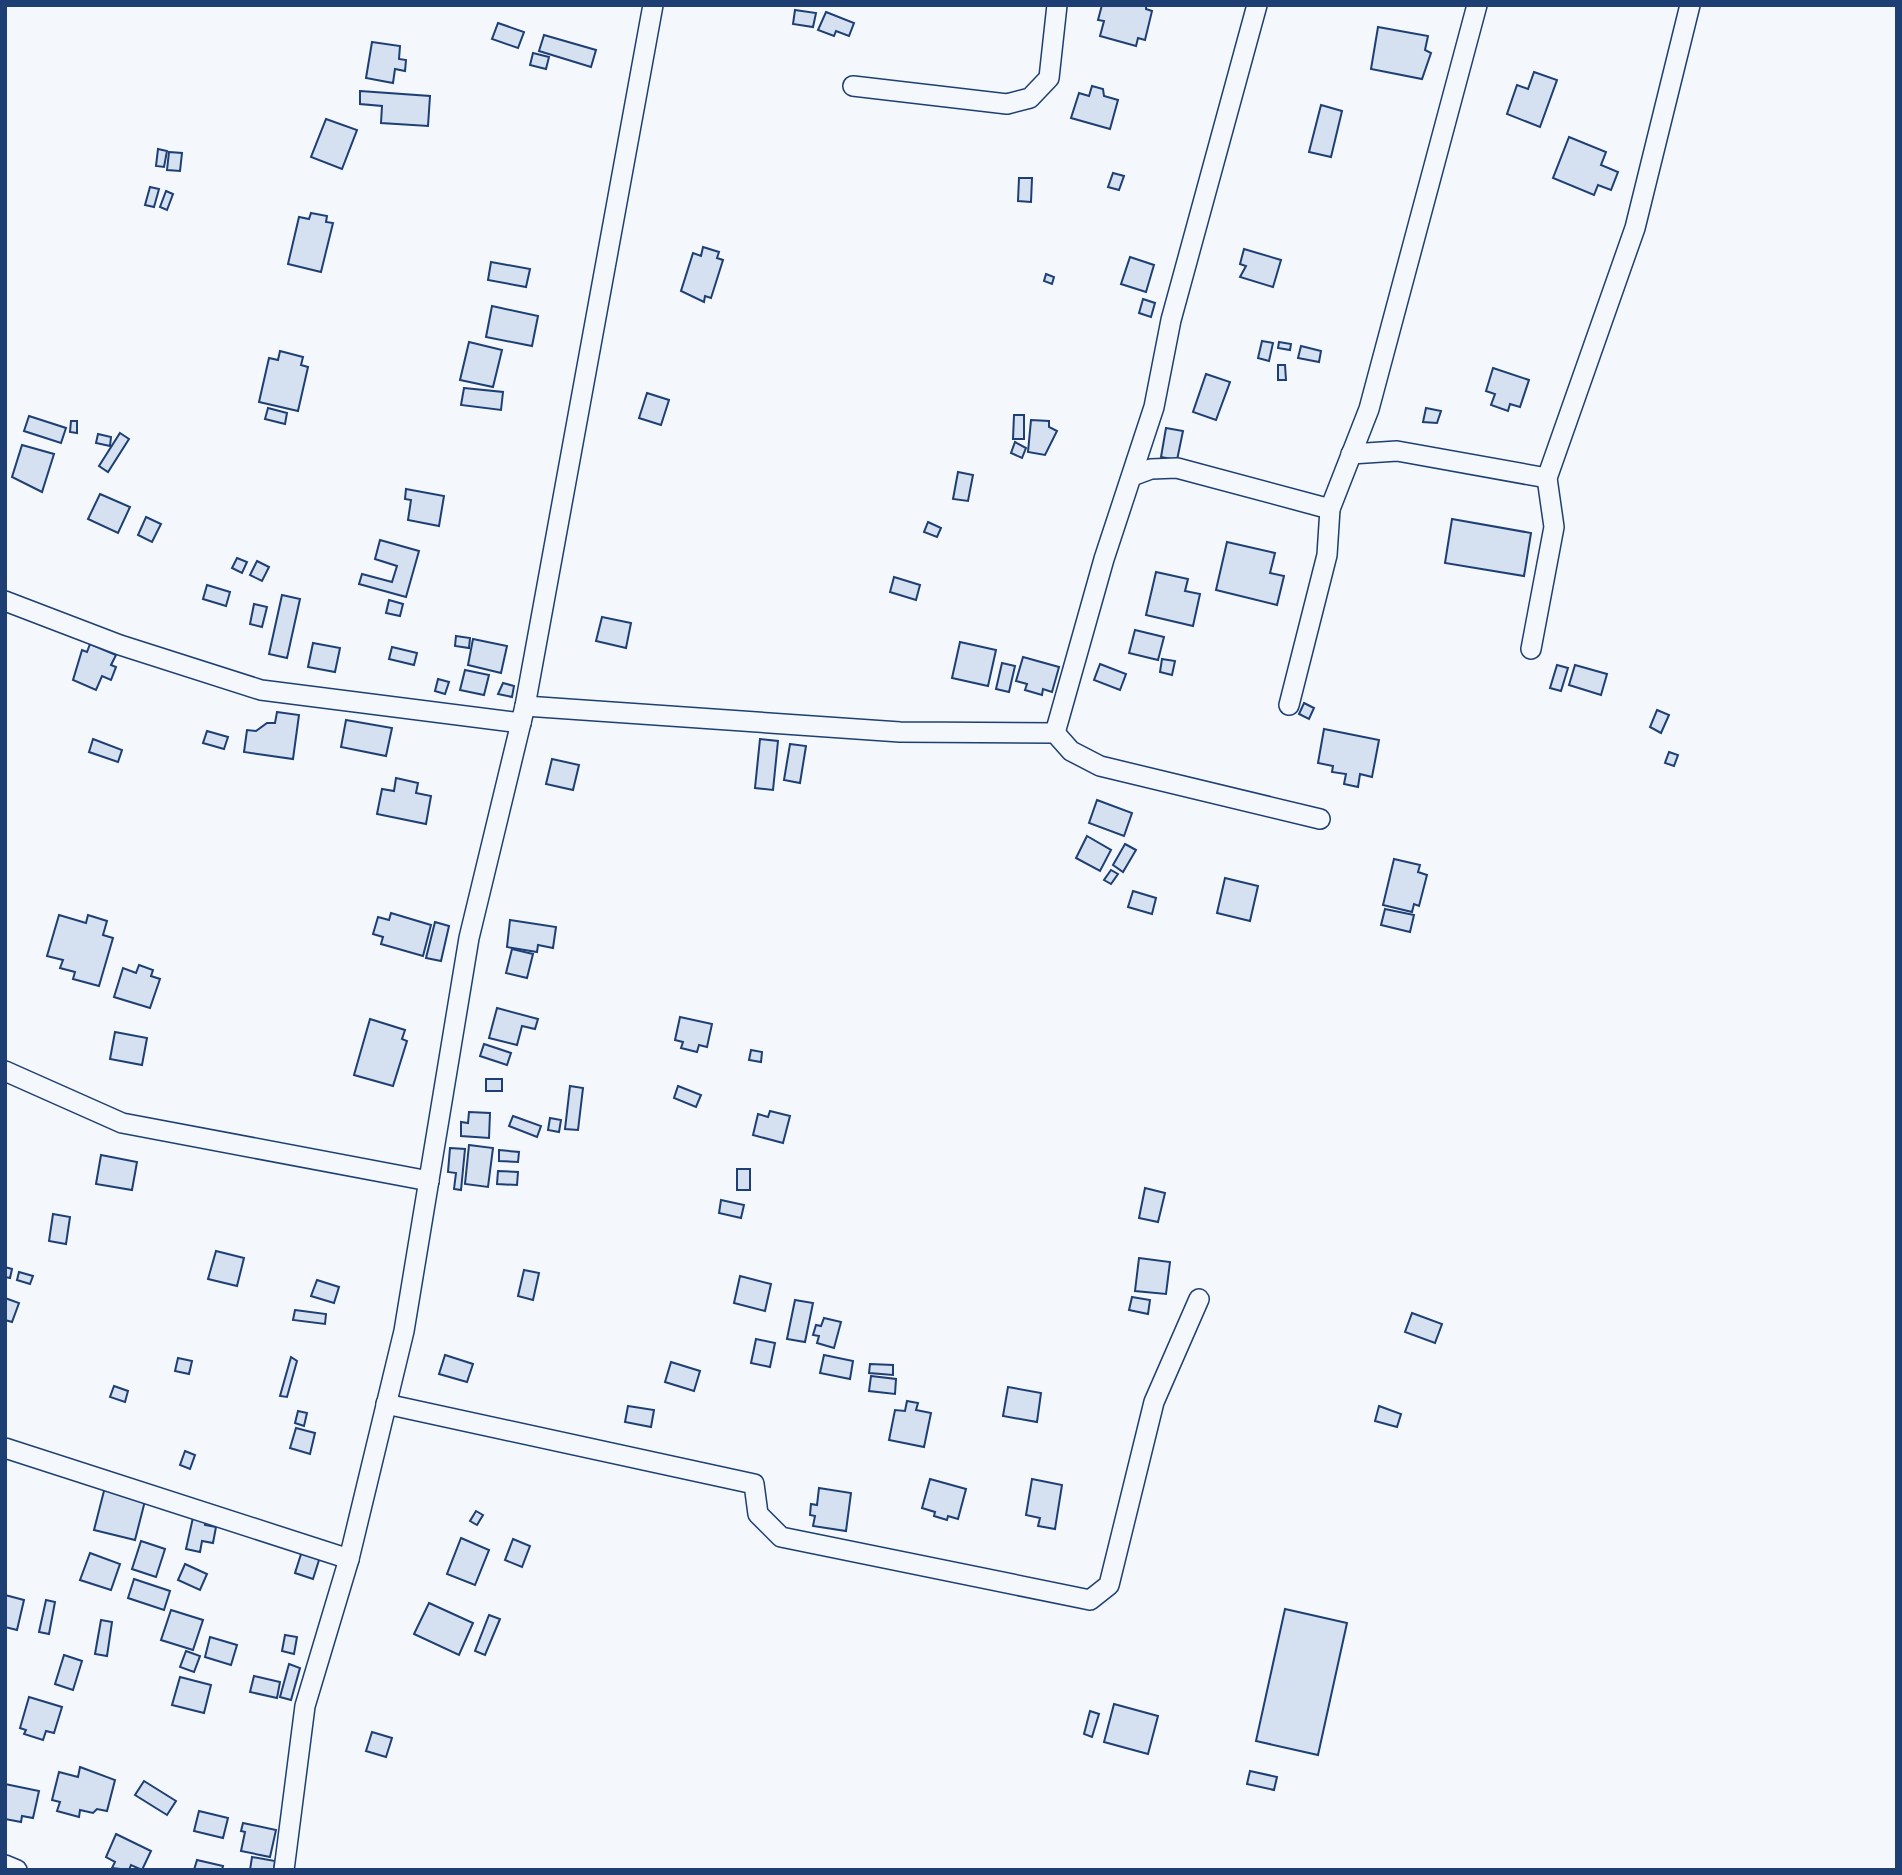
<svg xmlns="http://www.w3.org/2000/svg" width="1902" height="1875" font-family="'PT Serif',serif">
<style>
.building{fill:#d5e0f0;stroke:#1d3f73;stroke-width:2}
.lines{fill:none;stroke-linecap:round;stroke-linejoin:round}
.street-casing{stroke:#1d3f73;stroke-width:22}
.street{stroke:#f4f7fb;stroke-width:19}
</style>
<rect width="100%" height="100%" fill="#f4f7fb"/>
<g class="building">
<path d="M 1102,5 L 1146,5 L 1146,9 L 1152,11 L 1145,40 L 1138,38 L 1136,46 L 1100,36 L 1104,21 L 1098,20 Z"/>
<path d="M 795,10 L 816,13 L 813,27 L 793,24 Z"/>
<path d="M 826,12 L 854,23 L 849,36 L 836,31 L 834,36 L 818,30 Z"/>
<path d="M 498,23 L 524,32 L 518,48 L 492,39 Z"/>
<path d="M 1378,27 L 1428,36 L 1425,50 L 1431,53 L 1422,79 L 1371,69 Z"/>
<path d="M 544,35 L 596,50 L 591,67 L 539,51 Z"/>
<path d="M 372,42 L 400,46 L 399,59 L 406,60 L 405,71 L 395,69 L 393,83 L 366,78 Z"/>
<path d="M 533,53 L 549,57 L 546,69 L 530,65 Z"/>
<path d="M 1534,72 L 1557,80 L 1540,127 L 1507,114 L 1517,85 L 1528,89 Z"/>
<path d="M 1092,86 L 1103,89 L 1104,96 L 1118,100 L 1110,129 L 1071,118 L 1079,93 L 1089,96 Z"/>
<path d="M 360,91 L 430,96 L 428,126 L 381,123 L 382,106 L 360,104 Z"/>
<path d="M 1321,105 L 1342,111 L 1331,157 L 1309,152 Z"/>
<path d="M 326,119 L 357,130 L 342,169 L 311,157 Z"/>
<path d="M 1569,137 L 1606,152 L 1601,165 L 1618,172 L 1611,190 L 1598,185 L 1594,195 L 1553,178 Z"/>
<path d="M 158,149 L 167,151 L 164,167 L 156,166 Z"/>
<path d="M 169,152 L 182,153 L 180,171 L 167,170 Z"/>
<path d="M 1113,173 L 1124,176 L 1119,190 L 1108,187 Z"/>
<path d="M 1019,178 L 1032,178 L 1031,202 L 1018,201 Z"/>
<path d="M 150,187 L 159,189 L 154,207 L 145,205 Z"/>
<path d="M 166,191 L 173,194 L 167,210 L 160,207 Z"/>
<path d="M 311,213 L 327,216 L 326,222 L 333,223 L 321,272 L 288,264 L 299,217 L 309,219 Z"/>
<path d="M 703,247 L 719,252 L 717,258 L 723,260 L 711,298 L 705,296 L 704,302 L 681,291 L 693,253 L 701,256 Z"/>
<path d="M 1244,249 L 1281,260 L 1273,287 L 1240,277 L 1246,266 L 1240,264 Z"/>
<path d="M 1130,257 L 1154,265 L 1146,292 L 1121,284 Z"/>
<path d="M 491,262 L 530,269 L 526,287 L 488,280 Z"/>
<path d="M 1046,274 L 1054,277 L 1052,284 L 1044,281 Z"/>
<path d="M 1143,299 L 1155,303 L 1151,317 L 1139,313 Z"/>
<path d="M 492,306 L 538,316 L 532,346 L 486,337 Z"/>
<path d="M 1262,341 L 1273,343 L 1269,361 L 1258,358 Z"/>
<path d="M 469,342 L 502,350 L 493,387 L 460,380 Z"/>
<path d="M 1279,342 L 1291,344 L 1290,350 L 1278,348 Z"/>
<path d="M 1301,346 L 1321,351 L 1319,362 L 1298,358 Z"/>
<path d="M 280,351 L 303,357 L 301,365 L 308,367 L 298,411 L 259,402 L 269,358 L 278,360 Z"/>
<path d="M 1278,365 L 1285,365 L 1286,380 L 1278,380 Z"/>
<path d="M 1493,368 L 1529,380 L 1520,407 L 1510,404 L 1508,411 L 1491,405 L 1495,394 L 1486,391 Z"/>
<path d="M 1206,374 L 1230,382 L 1216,420 L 1193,412 Z"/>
<path d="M 464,388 L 503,392 L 501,410 L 461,405 Z"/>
<path d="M 647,393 L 669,400 L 661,425 L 639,418 Z"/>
<path d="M 268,408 L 287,413 L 285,424 L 265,419 Z"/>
<path d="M 1426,408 L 1441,411 L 1437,423 L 1423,422 Z"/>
<path d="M 1014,415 L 1024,415 L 1024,439 L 1013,439 Z"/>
<path d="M 29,416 L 66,428 L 61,443 L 24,431 Z"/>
<path d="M 1031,420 L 1049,421 L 1049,427 L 1057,431 L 1045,455 L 1028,452 Z"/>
<path d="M 71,421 L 77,421 L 77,433 L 70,432 Z"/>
<path d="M 1166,428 L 1183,431 L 1177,460 L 1161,457 Z"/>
<path d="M 120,433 L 129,439 L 108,472 L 99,466 Z"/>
<path d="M 98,434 L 111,437 L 110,446 L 96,443 Z"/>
<path d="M 1015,442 L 1026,448 L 1022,458 L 1011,453 Z"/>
<path d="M 22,445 L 54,454 L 42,492 L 12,477 Z"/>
<path d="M 958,472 L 973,475 L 968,501 L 953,499 Z"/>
<path d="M 406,489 L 444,496 L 439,526 L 408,520 L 411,500 L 405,499 Z"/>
<path d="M 100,494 L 130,507 L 118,533 L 88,519 Z"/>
<path d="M 146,517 L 161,524 L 152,542 L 138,535 Z"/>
<path d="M 1452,519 L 1531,533 L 1524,576 L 1445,563 Z"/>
<path d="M 928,522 L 941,528 L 937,537 L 924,532 Z"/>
<path d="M 380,540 L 419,551 L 406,597 L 359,584 L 362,574 L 392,582 L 397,566 L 375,559 Z"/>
<path d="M 1227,542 L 1275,553 L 1270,573 L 1284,576 L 1277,605 L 1216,590 Z"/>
<path d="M 237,558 L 247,562 L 242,573 L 232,568 Z"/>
<path d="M 257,561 L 269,567 L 262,581 L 250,575 Z"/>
<path d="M 1156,572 L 1188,579 L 1185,591 L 1200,594 L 1193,626 L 1146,615 Z"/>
<path d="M 894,577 L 920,585 L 916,600 L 890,592 Z"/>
<path d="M 207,585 L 230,592 L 226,606 L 203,599 Z"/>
<path d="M 282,595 L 300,599 L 287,658 L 269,654 Z"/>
<path d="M 389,600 L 403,604 L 400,616 L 386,613 Z"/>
<path d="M 254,604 L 267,607 L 262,627 L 250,624 Z"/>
<path d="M 602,617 L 631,623 L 626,648 L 596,641 Z"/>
<path d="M 1135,630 L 1164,637 L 1158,660 L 1129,653 Z"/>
<path d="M 456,636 L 470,638 L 469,648 L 455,646 Z"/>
<path d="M 473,639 L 507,646 L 501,673 L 468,665 Z"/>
<path d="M 960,642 L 996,650 L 988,686 L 952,678 Z"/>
<path d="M 313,643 L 340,648 L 335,672 L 308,667 Z"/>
<path d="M 90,644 L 116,655 L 111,665 L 116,667 L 111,680 L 102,676 L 96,690 L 73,680 L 82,650 L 87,652 Z"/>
<path d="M 392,647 L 417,653 L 414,665 L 389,659 Z"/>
<path d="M 1023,657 L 1059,667 L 1052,692 L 1043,689 L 1042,695 L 1025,690 L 1027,684 L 1016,681 Z"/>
<path d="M 1162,659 L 1175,661 L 1172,675 L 1160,672 Z"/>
<path d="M 1002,663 L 1015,666 L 1009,692 L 996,689 Z"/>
<path d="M 1100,664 L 1126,674 L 1120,690 L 1094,680 Z"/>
<path d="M 1557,665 L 1568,668 L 1561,691 L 1550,688 Z"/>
<path d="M 1575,665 L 1607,674 L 1601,695 L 1569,685 Z"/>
<path d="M 465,670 L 489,675 L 484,695 L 460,690 Z"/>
<path d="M 438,679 L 449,682 L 445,694 L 435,691 Z"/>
<path d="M 503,683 L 514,686 L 512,697 L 498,694 Z"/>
<path d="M 1304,703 L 1314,708 L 1309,719 L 1299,714 Z"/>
<path d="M 1657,710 L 1669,715 L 1661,733 L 1650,727 Z"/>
<path d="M 277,712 L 299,715 L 293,759 L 244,752 L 247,730 L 256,731 L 267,723 L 275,723 Z"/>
<path d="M 346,720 L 392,728 L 386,756 L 341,747 Z"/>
<path d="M 1324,729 L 1379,740 L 1372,777 L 1360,774 L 1358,787 L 1344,784 L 1346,774 L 1332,772 L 1333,766 L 1318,763 Z"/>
<path d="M 207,731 L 228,737 L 224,749 L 203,743 Z"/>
<path d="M 93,739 L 122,750 L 118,762 L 89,752 Z"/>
<path d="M 760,739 L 778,741 L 773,790 L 755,788 Z"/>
<path d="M 790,744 L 806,746 L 800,783 L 784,780 Z"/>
<path d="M 1669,752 L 1678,755 L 1674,766 L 1665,763 Z"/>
<path d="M 552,759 L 579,765 L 573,790 L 546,784 Z"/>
<path d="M 396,778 L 418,783 L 416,793 L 431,796 L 426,824 L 377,814 L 382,789 L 394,791 Z"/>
<path d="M 1097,800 L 1132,813 L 1124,836 L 1089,823 Z"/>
<path d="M 1087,836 L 1111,850 L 1100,871 L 1076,858 Z"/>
<path d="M 1125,844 L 1136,850 L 1123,872 L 1113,865 Z"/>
<path d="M 1394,859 L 1420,865 L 1418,872 L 1427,875 L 1419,906 L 1414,904 L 1412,912 L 1383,905 Z"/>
<path d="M 1111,870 L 1118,874 L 1111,884 L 1104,880 Z"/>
<path d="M 1225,878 L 1258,886 L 1250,921 L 1217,913 Z"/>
<path d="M 1133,891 L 1156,898 L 1152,914 L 1128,907 Z"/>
<path d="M 1385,909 L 1414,915 L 1410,932 L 1381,925 Z"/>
<path d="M 391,913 L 431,925 L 423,956 L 381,944 L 383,937 L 373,934 L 378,917 L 389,920 Z"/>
<path d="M 59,915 L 86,923 L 88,915 L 107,921 L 103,935 L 113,938 L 99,986 L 73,979 L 75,972 L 60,968 L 63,960 L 47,956 Z"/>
<path d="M 510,920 L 556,927 L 553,948 L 538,945 L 537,952 L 507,947 Z"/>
<path d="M 435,922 L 449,926 L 441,961 L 426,958 Z"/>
<path d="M 512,949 L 533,954 L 527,978 L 506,973 Z"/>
<path d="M 139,965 L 153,970 L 151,976 L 160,979 L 150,1008 L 114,997 L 123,968 L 136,973 Z"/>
<path d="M 497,1008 L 538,1019 L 535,1029 L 522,1026 L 517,1045 L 489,1038 Z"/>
<path d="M 680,1017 L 712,1024 L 707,1047 L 699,1045 L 697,1052 L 681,1048 L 683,1042 L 675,1040 Z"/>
<path d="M 370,1019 L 405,1030 L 402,1039 L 407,1041 L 393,1086 L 354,1075 Z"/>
<path d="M 115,1032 L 147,1038 L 142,1065 L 110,1059 Z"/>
<path d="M 484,1044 L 511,1053 L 507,1065 L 480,1056 Z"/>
<path d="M 751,1050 L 762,1052 L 761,1062 L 749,1060 Z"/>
<rect x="486" y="1079" width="16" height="12"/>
<path d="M 570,1086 L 583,1088 L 578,1130 L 565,1129 Z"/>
<path d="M 678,1086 L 701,1095 L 696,1107 L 674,1098 Z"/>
<path d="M 770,1111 L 790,1116 L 783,1143 L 753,1135 L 758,1114 L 768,1117 Z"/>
<path d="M 469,1112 L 490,1113 L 489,1138 L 461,1136 L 461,1122 L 468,1123 Z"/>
<path d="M 513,1116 L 541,1126 L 537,1137 L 509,1126 Z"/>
<path d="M 550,1118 L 561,1120 L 559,1132 L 548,1130 Z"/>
<path d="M 469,1145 L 493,1148 L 488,1187 L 465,1184 Z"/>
<path d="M 450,1148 L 465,1149 L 461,1190 L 454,1189 L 456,1173 L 448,1172 Z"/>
<path d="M 499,1150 L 519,1152 L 518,1162 L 499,1161 Z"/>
<path d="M 101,1155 L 137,1162 L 132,1190 L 96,1184 Z"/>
<rect x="737" y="1169" width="13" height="21"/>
<path d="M 498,1171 L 518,1172 L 517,1185 L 497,1184 Z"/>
<path d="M 1145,1188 L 1165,1193 L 1158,1222 L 1139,1218 Z"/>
<path d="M 721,1200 L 744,1205 L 741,1218 L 719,1213 Z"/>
<path d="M 53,1214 L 70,1217 L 66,1244 L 49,1241 Z"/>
<path d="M 216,1251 L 244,1258 L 237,1286 L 208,1279 Z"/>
<path d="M 1139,1258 L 1170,1262 L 1166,1294 L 1135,1291 Z"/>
<path d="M 5,1267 L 12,1269 L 10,1278 L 5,1277 Z"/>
<path d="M 524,1270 L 539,1273 L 533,1300 L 518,1296 Z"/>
<path d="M 19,1272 L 33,1276 L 30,1284 L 17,1280 Z"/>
<path d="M 740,1276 L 771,1284 L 765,1311 L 734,1303 Z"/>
<path d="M 317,1280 L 339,1287 L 334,1303 L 311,1296 Z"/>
<path d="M 1132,1297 L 1150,1300 L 1148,1314 L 1129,1310 Z"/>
<path d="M 5,1298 L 19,1303 L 12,1322 L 5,1320 Z"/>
<path d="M 795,1300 L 813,1303 L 805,1342 L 787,1339 Z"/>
<path d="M 295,1310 L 326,1314 L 325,1324 L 293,1320 Z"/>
<path d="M 1412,1313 L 1442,1324 L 1435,1343 L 1405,1332 Z"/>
<path d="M 824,1318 L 841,1322 L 834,1348 L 817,1343 L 819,1336 L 813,1335 L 816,1325 L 821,1326 Z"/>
<path d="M 756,1339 L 775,1343 L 770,1367 L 751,1363 Z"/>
<path d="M 445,1355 L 473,1364 L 467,1382 L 439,1374 Z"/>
<path d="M 824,1355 L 853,1361 L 850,1379 L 820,1373 Z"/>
<path d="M 291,1357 L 297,1361 L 287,1397 L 280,1396 Z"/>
<path d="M 178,1358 L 192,1361 L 189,1374 L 175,1371 Z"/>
<path d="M 671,1362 L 700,1371 L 694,1391 L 665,1382 Z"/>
<path d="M 870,1364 L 893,1365 L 893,1375 L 869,1373 Z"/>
<path d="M 871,1376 L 896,1379 L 895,1394 L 869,1391 Z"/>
<path d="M 114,1386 L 128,1391 L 125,1402 L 110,1397 Z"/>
<path d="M 1008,1387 L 1041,1393 L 1037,1422 L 1003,1416 Z"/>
<path d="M 907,1401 L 918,1403 L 916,1410 L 931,1413 L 924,1447 L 889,1440 L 895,1410 L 905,1411 Z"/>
<path d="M 628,1406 L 654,1410 L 651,1427 L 625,1422 Z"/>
<path d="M 1379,1406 L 1401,1414 L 1397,1427 L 1375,1421 Z"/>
<path d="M 298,1411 L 307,1413 L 304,1426 L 295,1423 Z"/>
<path d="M 296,1428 L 315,1433 L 310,1454 L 290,1448 Z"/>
<path d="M 185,1451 L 195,1455 L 190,1469 L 180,1465 Z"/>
<path d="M 930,1479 L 966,1489 L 958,1519 L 948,1516 L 947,1520 L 934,1516 L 935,1512 L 922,1508 Z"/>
<path d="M 1032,1479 L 1062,1485 L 1055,1529 L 1038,1526 L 1040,1518 L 1026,1515 Z"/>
<path d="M 105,1487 L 146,1497 L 135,1540 L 94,1530 Z"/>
<path d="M 819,1488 L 851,1493 L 846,1531 L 813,1526 L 815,1516 L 810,1515 L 811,1504 L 817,1505 Z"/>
<path d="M 476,1511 L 483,1515 L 477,1525 L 470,1521 Z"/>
<path d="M 194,1513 L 206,1516 L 205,1525 L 216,1527 L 213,1543 L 202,1541 L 200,1552 L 186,1549 Z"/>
<path d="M 461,1538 L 489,1550 L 475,1585 L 447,1574 Z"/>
<path d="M 513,1539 L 530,1546 L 522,1567 L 505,1560 Z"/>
<path d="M 141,1541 L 165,1549 L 156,1577 L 132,1569 Z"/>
<path d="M 302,1551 L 320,1557 L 313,1579 L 295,1573 Z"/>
<path d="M 90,1553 L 120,1564 L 111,1590 L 80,1580 Z"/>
<path d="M 185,1564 L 207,1574 L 200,1590 L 178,1580 Z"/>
<path d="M 134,1579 L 170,1591 L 164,1610 L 128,1598 Z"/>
<path d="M 5,1595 L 24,1600 L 17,1630 L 5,1627 Z"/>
<path d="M 46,1600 L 55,1602 L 49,1634 L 39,1632 Z"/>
<path d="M 429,1603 L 473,1623 L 459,1655 L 414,1634 Z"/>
<path d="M 1285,1609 L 1347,1623 L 1318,1755 L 1256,1741 Z"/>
<path d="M 171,1610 L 203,1620 L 193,1650 L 161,1640 Z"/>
<path d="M 489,1615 L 500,1619 L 485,1655 L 475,1651 Z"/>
<path d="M 101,1620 L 112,1622 L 107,1656 L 95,1654 Z"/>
<path d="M 285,1635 L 297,1637 L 294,1654 L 282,1651 Z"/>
<path d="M 210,1637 L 237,1645 L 231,1665 L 205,1657 Z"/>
<path d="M 186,1651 L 200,1656 L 194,1672 L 180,1667 Z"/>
<path d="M 64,1655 L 82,1661 L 73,1690 L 55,1684 Z"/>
<path d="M 289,1664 L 300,1668 L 291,1700 L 280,1697 Z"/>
<path d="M 254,1676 L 280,1682 L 277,1698 L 250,1692 Z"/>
<path d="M 180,1677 L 211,1685 L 204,1713 L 172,1705 Z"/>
<path d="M 29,1697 L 62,1707 L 54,1733 L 46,1731 L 43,1740 L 24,1734 L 26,1730 L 20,1728 Z"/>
<path d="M 1114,1704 L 1158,1716 L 1148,1754 L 1104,1742 Z"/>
<path d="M 1090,1711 L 1099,1714 L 1092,1737 L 1084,1734 Z"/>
<path d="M 372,1732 L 392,1738 L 386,1757 L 366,1751 Z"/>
<path d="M 80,1767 L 115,1780 L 107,1811 L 97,1809 L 93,1813 L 80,1810 L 79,1817 L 57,1811 L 60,1802 L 52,1800 L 59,1772 L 78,1777 Z"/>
<path d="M 1250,1771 L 1277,1777 L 1274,1790 L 1247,1784 Z"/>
<path d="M 144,1781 L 176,1801 L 167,1815 L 135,1795 Z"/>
<path d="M 5,1784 L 39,1791 L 33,1818 L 22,1816 L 21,1822 L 5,1819 Z"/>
<path d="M 199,1811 L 228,1818 L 223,1838 L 194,1831 Z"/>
<path d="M 243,1823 L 276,1830 L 270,1857 L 241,1851 L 245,1832 L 241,1831 Z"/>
<path d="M 116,1834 L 151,1851 L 142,1870 L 131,1865 L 129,1870 L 112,1868 L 115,1862 L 106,1857 Z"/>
<path d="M 252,1857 L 275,1861 L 274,1870 L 250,1870 Z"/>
<path d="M 197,1860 L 223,1866 L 222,1870 L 194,1870 Z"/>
</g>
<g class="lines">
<g class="street-casing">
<g id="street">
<path d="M 853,86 L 1007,104 L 1030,98 L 1049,78 L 1057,5"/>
<path d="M 1351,454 L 1397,451 L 1547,478"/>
<path d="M 1132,476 L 1151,469 L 1177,468 L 1330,509"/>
<path d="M 5,601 L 120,645 L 261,690 L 521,723"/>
<path d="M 1531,649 L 1554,527 L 1547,478 L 1635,228 L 1690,5"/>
<path d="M 1289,705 L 1327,555 L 1330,509 L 1369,409 L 1477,5"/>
<path d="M 525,706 L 900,732 L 1055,733 L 1071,751 L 1100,766 L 1320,819"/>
<path d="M 1055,733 L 1104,559 L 1154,407 L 1171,320 L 1257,5"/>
<path d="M 5,1071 L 122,1123 L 429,1181"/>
<path d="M 386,1404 L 754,1484 L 758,1514 L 781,1537 L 1090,1600 L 1109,1585 L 1154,1402 L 1199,1299"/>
<path d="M 5,1448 L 349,1559"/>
<path d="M 5,1865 L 17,1870"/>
<path d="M 284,1870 L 305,1706 L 349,1559 L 404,1331 L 469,938 L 525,706 L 653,5"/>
</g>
</g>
<use href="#street" class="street"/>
</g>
<rect width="1902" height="1875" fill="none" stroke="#1d3f73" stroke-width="14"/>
</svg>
